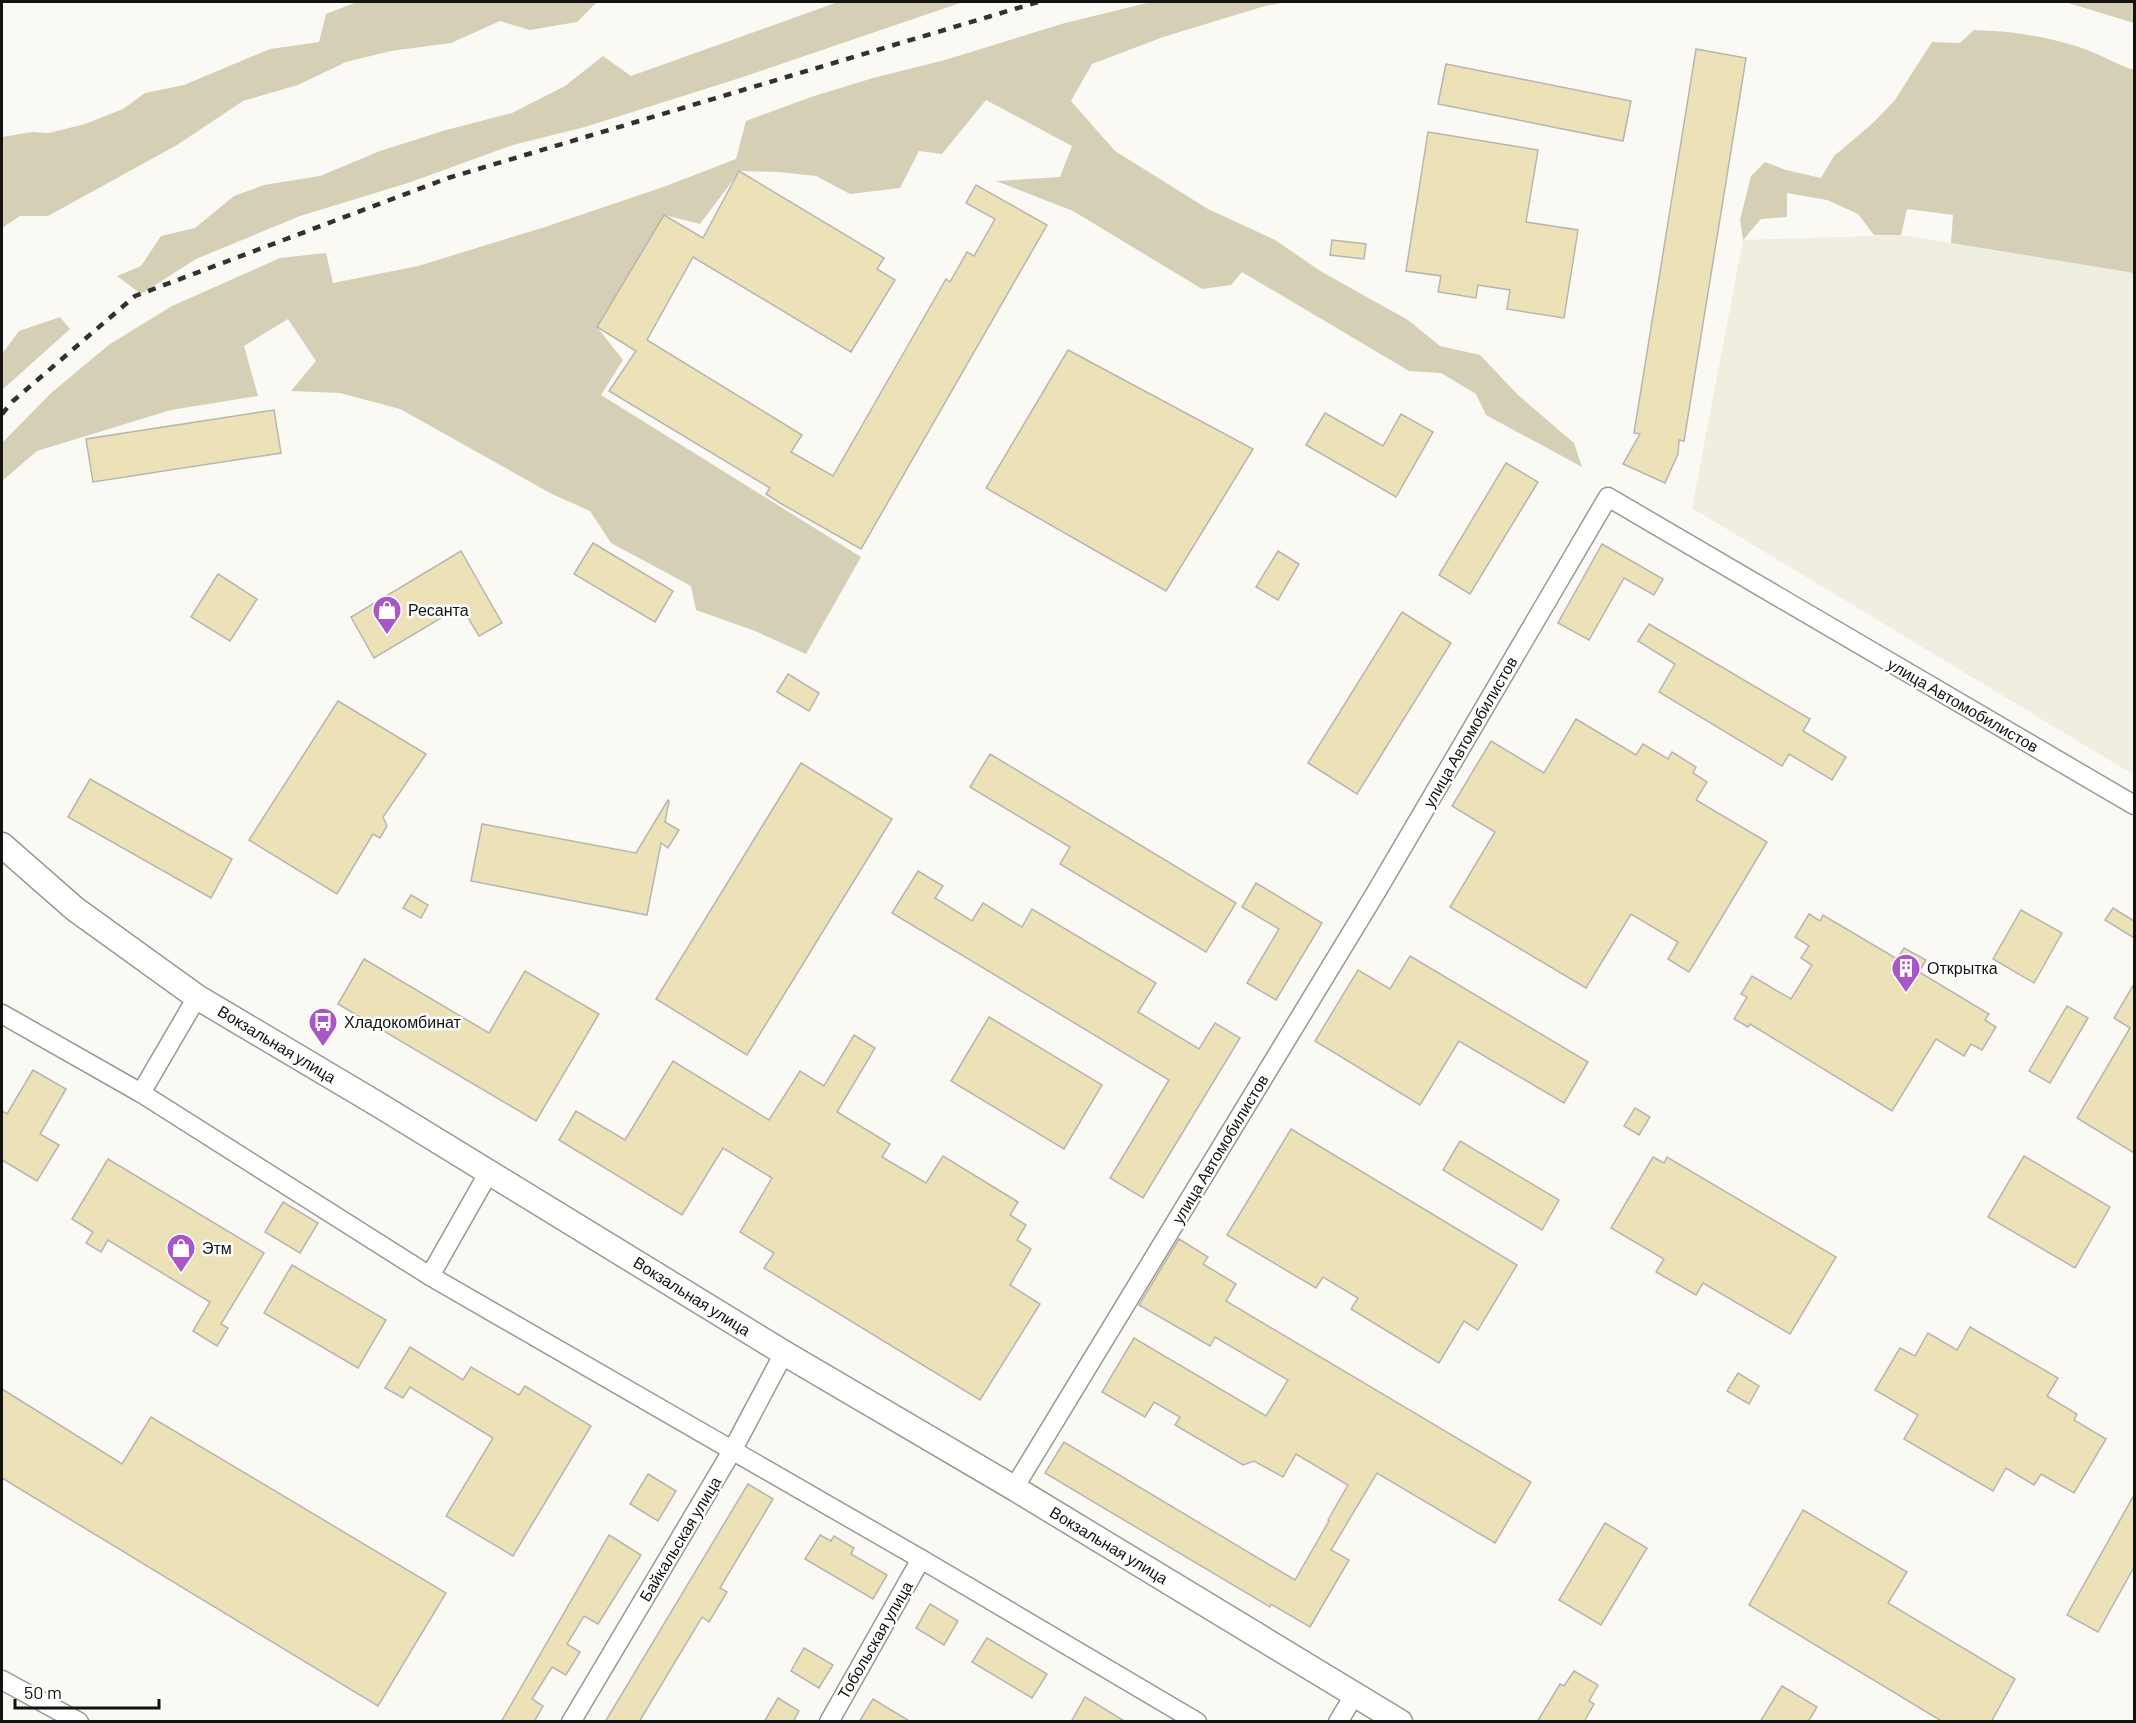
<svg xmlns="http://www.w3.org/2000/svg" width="2136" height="1723" font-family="Barlow,sans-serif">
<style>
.built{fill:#f0eee1}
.green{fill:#d5cfb6}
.building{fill:#ede2b7;stroke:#b6b5b0;stroke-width:1.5}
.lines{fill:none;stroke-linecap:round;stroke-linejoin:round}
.minor-casing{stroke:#999893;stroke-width:21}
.major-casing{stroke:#999893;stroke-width:27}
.minor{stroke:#fff;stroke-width:18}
.major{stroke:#fff;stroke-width:24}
.rail{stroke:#31312f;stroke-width:4.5;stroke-dasharray:8 8;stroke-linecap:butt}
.labels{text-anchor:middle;stroke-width:5;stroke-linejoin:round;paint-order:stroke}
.poi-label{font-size:16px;fill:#121210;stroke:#fff;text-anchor:start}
.street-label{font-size:16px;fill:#121210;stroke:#fff}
</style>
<rect width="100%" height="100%" fill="#faf9f4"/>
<path class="built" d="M 1901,235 L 2134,273 L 2134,775 L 1692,508 L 1743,240 Z"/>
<g class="green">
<path d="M 357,2 L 597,2 L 577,22 L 530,30 L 500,21 L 451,43 L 391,51 L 346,62 L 298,85 L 243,101 L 177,145 L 48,216 L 20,216 L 2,228 L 2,137 L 32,132 L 49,133 L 85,124 L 123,109 L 145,93 L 184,85 L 270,49 L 319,42 L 326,14 Z"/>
<path d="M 838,2 L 963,2 L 743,77 L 585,127 L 513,145 L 408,183 L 300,216 L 196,259 L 141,294 L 117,276 L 141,266 L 161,236 L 195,228 L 234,196 L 264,185 L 320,176 L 380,151 L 446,130 L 512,113 L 565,86 L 603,56 L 631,76 Z"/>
<path d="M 1151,2 L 1288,2 L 1265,6 L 1163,37 L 1092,64 L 1071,101 L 1115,151 L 1208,209 L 1275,240 L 1322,272 L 1408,320 L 1440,346 L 1480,355 L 1518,395 L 1574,443 L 1582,467 L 1486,415 L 1476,394 L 1441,373 L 1409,371 L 1242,272 L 1231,285 L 1202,289 L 1073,211 L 996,181 L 1060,177 L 1072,146 L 986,100 L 942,154 L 919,151 L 900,188 L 850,194 L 816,176 L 779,172 L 740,171 L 700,224 L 664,215 L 597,327 L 623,360 L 601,395 L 861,557 L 806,654 L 755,631 L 696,610 L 691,586 L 611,543 L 590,511 L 552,494 L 400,409 L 340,393 L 291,391 L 316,361 L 288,319 L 244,346 L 258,396 L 171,410 L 37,451 L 2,481 L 2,443 L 51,393 L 110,344 L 172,306 L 280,258 L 326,253 L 333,283 L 418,266 L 545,227 L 666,186 L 736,159 L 746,121 L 811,97 L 873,78 L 945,60 L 1065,23 Z"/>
<path d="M 2065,2 L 2134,2 L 2134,23 Z"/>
<path d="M 1974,30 C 2010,31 2045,36 2079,47 C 2098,53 2115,64 2134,70 L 2134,273 L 1951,243 L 1953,215 L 1907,209 L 1901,235 L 1874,235 L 1858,214 L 1827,200 L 1787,193 L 1787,217 L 1761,219 L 1743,240 L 1740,220 L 1751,176 L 1765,162 L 1786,170 L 1821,178 L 1834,156 L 1873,123 L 1895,100 L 1932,42 L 1960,43 Z"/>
<path d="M 60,317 L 70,329 L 2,390 L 2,354 L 19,331 Z"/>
</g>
<g class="building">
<path d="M 1696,49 L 1746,58 L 1684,441 L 1679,440 L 1678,454 L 1665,483 L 1623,464 L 1640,434 L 1634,433 Z"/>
<path d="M 1446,64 L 1631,101 L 1623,141 L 1438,104 Z"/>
<path d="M 1428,132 L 1538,150 L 1526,222 L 1578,230 L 1564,318 L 1507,309 L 1510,290 L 1478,285 L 1476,298 L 1438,292 L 1441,276 L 1406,271 Z"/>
<path d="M 739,171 L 884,258 L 877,269 L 895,280 L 851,352 L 693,257 L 647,340 L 802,435 L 791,452 L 833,476 L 946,279 L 950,282 L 967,252 L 974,256 L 995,219 L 966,203 L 976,185 L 1047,225 L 861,549 L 780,503 L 766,494 L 770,488 L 609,391 L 636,351 L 597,327 L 664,215 L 703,238 Z"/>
<path d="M 1332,240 L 1366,244 L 1364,259 L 1330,255 Z"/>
<path d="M 1068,350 L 1253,449 L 1166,591 L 986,488 Z"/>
<path d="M 274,410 L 281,453 L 93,482 L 86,439 Z"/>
<path d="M 1325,413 L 1383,446 L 1401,414 L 1433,432 L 1396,497 L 1306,445 Z"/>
<path d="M 1506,463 L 1538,482 L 1470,594 L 1439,575 Z"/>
<path d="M 593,543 L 673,591 L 655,622 L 574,574 Z"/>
<path d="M 1602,544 L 1663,579 L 1654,595 L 1624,578 L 1589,640 L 1558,623 Z"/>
<path d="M 461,551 L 502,623 L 479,636 L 461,606 L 374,658 L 351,617 Z"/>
<path d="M 1278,551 L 1299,564 L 1278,600 L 1256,587 Z"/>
<path d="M 218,574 L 257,599 L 230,641 L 191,617 Z"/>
<path d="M 1402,612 L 1451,643 L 1357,794 L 1308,763 Z"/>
<path d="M 1649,624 L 1810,719 L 1803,731 L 1846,757 L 1832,780 L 1789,754 L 1782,766 L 1659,692 L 1675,664 L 1638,641 Z"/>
<path d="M 788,674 L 819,693 L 809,711 L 777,692 Z"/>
<path d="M 338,701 L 426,754 L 383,817 L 387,826 L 380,838 L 373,834 L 337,894 L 249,840 Z"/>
<path d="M 1576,719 L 1636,755 L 1643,744 L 1668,759 L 1672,752 L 1696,767 L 1693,773 L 1707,782 L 1696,800 L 1767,842 L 1689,972 L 1668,959 L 1678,942 L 1631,914 L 1586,988 L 1450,907 L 1495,832 L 1452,806 L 1491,741 L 1544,773 Z"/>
<path d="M 990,754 L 1236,903 L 1206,952 L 1060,864 L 1070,847 L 970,787 Z"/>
<path d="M 801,763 L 892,819 L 747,1055 L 656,999 Z"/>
<path d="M 90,779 L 232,859 L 211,898 L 68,817 Z"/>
<path d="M 668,800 L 669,801 L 665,822 L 679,830 L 668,848 L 661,843 L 647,915 L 471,881 L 482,824 L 636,853 Z"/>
<path d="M 918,871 L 943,886 L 935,898 L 972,921 L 983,903 L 1022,927 L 1032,909 L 1156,983 L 1138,1012 L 1199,1049 L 1215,1023 L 1240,1038 L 1143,1198 L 1110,1178 L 1169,1080 L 892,913 Z"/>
<path d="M 1256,883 L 1322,923 L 1276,1000 L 1247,983 L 1279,929 L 1242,907 Z"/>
<path d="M 411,895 L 428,905 L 421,918 L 403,908 Z"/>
<path d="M 2113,908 L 2134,921 L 2134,938 L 2105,920 Z"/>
<path d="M 2021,910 L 2062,933 L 2034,983 L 1993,959 Z"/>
<path d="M 1809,914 L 1820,921 L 1823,915 L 1897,959 L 1904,948 L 1926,960 L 1919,972 L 1989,1014 L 1985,1020 L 1996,1027 L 1982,1050 L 1971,1044 L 1964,1056 L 1936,1039 L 1892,1111 L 1750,1024 L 1748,1027 L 1734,1019 L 1747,997 L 1741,994 L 1752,976 L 1791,999 L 1812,965 L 1801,958 L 1809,946 L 1795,937 Z"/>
<path d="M 1410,956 L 1588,1062 L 1564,1103 L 1459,1041 L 1420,1105 L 1315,1041 L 1358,970 L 1390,989 Z"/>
<path d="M 364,959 L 489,1033 L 525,971 L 599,1014 L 536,1121 L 338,1004 Z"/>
<path d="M 2134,984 L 2134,1153 L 2077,1118 L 2130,1028 L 2114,1018 Z"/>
<path d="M 2067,1006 L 2088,1018 L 2050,1083 L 2029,1071 Z"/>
<path d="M 989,1017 L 1102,1085 L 1064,1149 L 951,1081 Z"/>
<path d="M 854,1035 L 875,1048 L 837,1112 L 890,1144 L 882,1157 L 926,1183 L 943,1156 L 1018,1202 L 1010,1215 L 1026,1225 L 1017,1240 L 1031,1249 L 1010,1285 L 1040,1304 L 980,1400 L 764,1268 L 774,1253 L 740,1232 L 772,1178 L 723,1148 L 682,1215 L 559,1140 L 576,1111 L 625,1140 L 673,1061 L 769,1120 L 800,1071 L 824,1086 Z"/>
<path d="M 33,1070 L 66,1089 L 40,1134 L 59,1145 L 37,1181 L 2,1160 L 2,1111 L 7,1114 Z"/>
<path d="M 1635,1108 L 1650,1117 L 1639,1135 L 1624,1126 Z"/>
<path d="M 1291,1129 L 1517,1265 L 1478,1330 L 1464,1321 L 1439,1363 L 1351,1309 L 1358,1298 L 1323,1277 L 1316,1288 L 1227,1235 Z"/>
<path d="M 1460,1141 L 1559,1200 L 1542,1230 L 1443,1170 Z"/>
<path d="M 2024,1156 L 2110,1207 L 2075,1268 L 1988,1217 Z"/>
<path d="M 1653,1157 L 1664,1163 L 1667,1157 L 1836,1257 L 1790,1334 L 1703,1283 L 1696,1295 L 1656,1272 L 1664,1259 L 1611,1228 Z"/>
<path d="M 108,1159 L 264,1253 L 221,1324 L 228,1328 L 217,1346 L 193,1331 L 210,1302 L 108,1240 L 101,1252 L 86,1243 L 93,1232 L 72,1219 Z"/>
<path d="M 283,1202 L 318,1223 L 300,1253 L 265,1232 Z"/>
<path d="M 1179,1239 L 1208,1257 L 1203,1264 L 1236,1284 L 1226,1301 L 1531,1482 L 1495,1543 L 1377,1473 L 1331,1550 L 1349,1560 L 1310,1627 L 1271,1604 L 1270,1607 L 1045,1473 L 1064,1442 L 1295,1580 L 1329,1521 L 1328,1520 L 1348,1485 L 1296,1454 L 1283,1477 L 1254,1461 L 1243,1465 L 1175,1425 L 1180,1417 L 1154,1402 L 1145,1417 L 1102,1392 L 1134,1338 L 1266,1416 L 1288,1380 L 1215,1337 L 1210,1346 L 1139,1305 Z"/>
<path d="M 292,1265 L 386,1320 L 358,1368 L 264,1313 Z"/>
<path d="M 1970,1327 L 2058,1378 L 2047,1396 L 2077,1414 L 2074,1420 L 2106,1439 L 2074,1493 L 2041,1474 L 2034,1485 L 2006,1468 L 1993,1491 L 1904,1439 L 1918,1415 L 1875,1390 L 1900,1348 L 1915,1356 L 1928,1333 L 1957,1350 Z"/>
<path d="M 410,1347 L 463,1380 L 471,1367 L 519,1395 L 525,1386 L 591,1426 L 513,1556 L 446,1516 L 493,1438 L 410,1387 L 403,1398 L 385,1388 Z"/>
<path d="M 1738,1373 L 1759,1386 L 1749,1404 L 1727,1391 Z"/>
<path d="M 2,1389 L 122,1464 L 151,1417 L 446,1593 L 378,1706 L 2,1478 Z"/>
<path d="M 648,1474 L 676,1491 L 658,1521 L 630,1504 Z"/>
<path d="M 748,1484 L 773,1499 L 720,1588 L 727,1592 L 709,1622 L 702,1617 L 639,1722 L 605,1722 Z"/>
<path d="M 2134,1495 L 2134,1567 L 2098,1632 L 2067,1615 Z"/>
<path d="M 1803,1510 L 1907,1572 L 1888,1603 L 2015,1679 L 1991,1722 L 1943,1722 L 1749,1605 Z"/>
<path d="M 1605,1523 L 1647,1548 L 1601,1625 L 1559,1600 Z"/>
<path d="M 609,1535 L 641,1555 L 598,1624 L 584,1616 L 567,1644 L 580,1652 L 566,1675 L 552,1667 L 532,1699 L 543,1706 L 534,1722 L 501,1722 Z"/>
<path d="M 820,1535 L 831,1541 L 834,1536 L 854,1548 L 851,1554 L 887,1575 L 873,1599 L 805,1559 Z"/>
<path d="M 930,1604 L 958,1621 L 944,1645 L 916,1628 Z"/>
<path d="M 987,1638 L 1047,1674 L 1032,1698 L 972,1662 Z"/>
<path d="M 804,1648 L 833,1665 L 819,1688 L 791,1671 Z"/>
<path d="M 1574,1671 L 1598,1685 L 1589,1701 L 1594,1704 L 1584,1722 L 1537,1722 L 1560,1684 L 1564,1686 Z"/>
<path d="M 1782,1686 L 1817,1707 L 1808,1722 L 1760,1722 Z"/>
<path d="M 1085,1697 L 1126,1722 L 1071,1722 Z"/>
<path d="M 778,1698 L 799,1711 L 793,1722 L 764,1722 Z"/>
<path d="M 873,1699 L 911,1722 L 859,1722 Z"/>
</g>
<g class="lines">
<g class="minor-casing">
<g id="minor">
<path d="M 2,1014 L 141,1093 L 430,1276 L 921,1559 L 1197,1722"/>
<path d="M 141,1093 L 197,997"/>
<path d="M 430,1276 L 489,1172"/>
<path d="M 1014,1488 L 1375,894 L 1608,497 L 2134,805"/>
<path d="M 2,1680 L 79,1722"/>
<path d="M 571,1722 L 732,1451 L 784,1353"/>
<path d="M 829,1722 L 921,1559"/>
<path d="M 1338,1722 L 1355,1694"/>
</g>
</g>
<g class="major-casing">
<path id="major" d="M 2,845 L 75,909 L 197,997 L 379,1105 L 784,1353 L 1014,1488 L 1400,1722"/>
</g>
<use href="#minor" class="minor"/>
<use href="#major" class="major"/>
<path class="rail" d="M 2,414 L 13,401 L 135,296 L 448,178 L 1038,2"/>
</g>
<defs>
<g id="shop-pin" transform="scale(1.5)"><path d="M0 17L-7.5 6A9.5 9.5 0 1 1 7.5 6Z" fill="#a956c6" stroke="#fff"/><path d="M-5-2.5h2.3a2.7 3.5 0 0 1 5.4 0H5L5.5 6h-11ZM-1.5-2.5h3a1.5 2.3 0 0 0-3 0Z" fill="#fff"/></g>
<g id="building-pin" transform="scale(1.5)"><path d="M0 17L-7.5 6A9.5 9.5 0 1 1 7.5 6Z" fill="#a956c6" stroke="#fff"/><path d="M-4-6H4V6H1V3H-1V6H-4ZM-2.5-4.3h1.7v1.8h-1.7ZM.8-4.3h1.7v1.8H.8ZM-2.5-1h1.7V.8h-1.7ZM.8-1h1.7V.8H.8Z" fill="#fff"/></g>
<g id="bus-pin" transform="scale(1.5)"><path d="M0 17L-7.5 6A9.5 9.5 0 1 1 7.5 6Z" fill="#a956c6" stroke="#fff"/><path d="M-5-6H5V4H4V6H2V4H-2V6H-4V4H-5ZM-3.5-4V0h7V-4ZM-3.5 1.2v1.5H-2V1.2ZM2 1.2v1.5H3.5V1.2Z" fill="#fff"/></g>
</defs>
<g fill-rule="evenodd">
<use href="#shop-pin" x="387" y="610"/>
<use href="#building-pin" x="1906" y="968"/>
<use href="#bus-pin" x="323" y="1022"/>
<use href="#shop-pin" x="181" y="1248"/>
</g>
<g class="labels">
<g class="poi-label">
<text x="408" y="616">Ресанта</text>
<text x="1927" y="974">Открытка</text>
<text x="344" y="1028">Хладокомбинат</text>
<text x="202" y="1254">Этм</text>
</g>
<g class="street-label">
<text transform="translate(1963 705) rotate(30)" y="6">улица Автомобилистов</text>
<text transform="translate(1470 732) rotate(-60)" y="6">улица Автомобилистов</text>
<text transform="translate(277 1044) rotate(31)" y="6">Вокзальная улица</text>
<text transform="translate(1220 1149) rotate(-59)" y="6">улица Автомобилистов</text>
<text transform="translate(692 1296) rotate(32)" y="6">Вокзальная улица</text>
<text transform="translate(680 1539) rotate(-59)" y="6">Байкальская улица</text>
<text transform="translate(1109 1545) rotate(31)" y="6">Вокзальная улица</text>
<text transform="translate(875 1640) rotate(-60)" y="6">Тобольская улица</text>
</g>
</g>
<rect width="2136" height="1723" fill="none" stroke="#121210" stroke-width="6"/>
<path d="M15 1699v9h144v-9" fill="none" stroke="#121210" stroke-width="3"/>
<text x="24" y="1699" font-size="18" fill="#121210" stroke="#ffffff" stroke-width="4.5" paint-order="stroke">50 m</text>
</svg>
